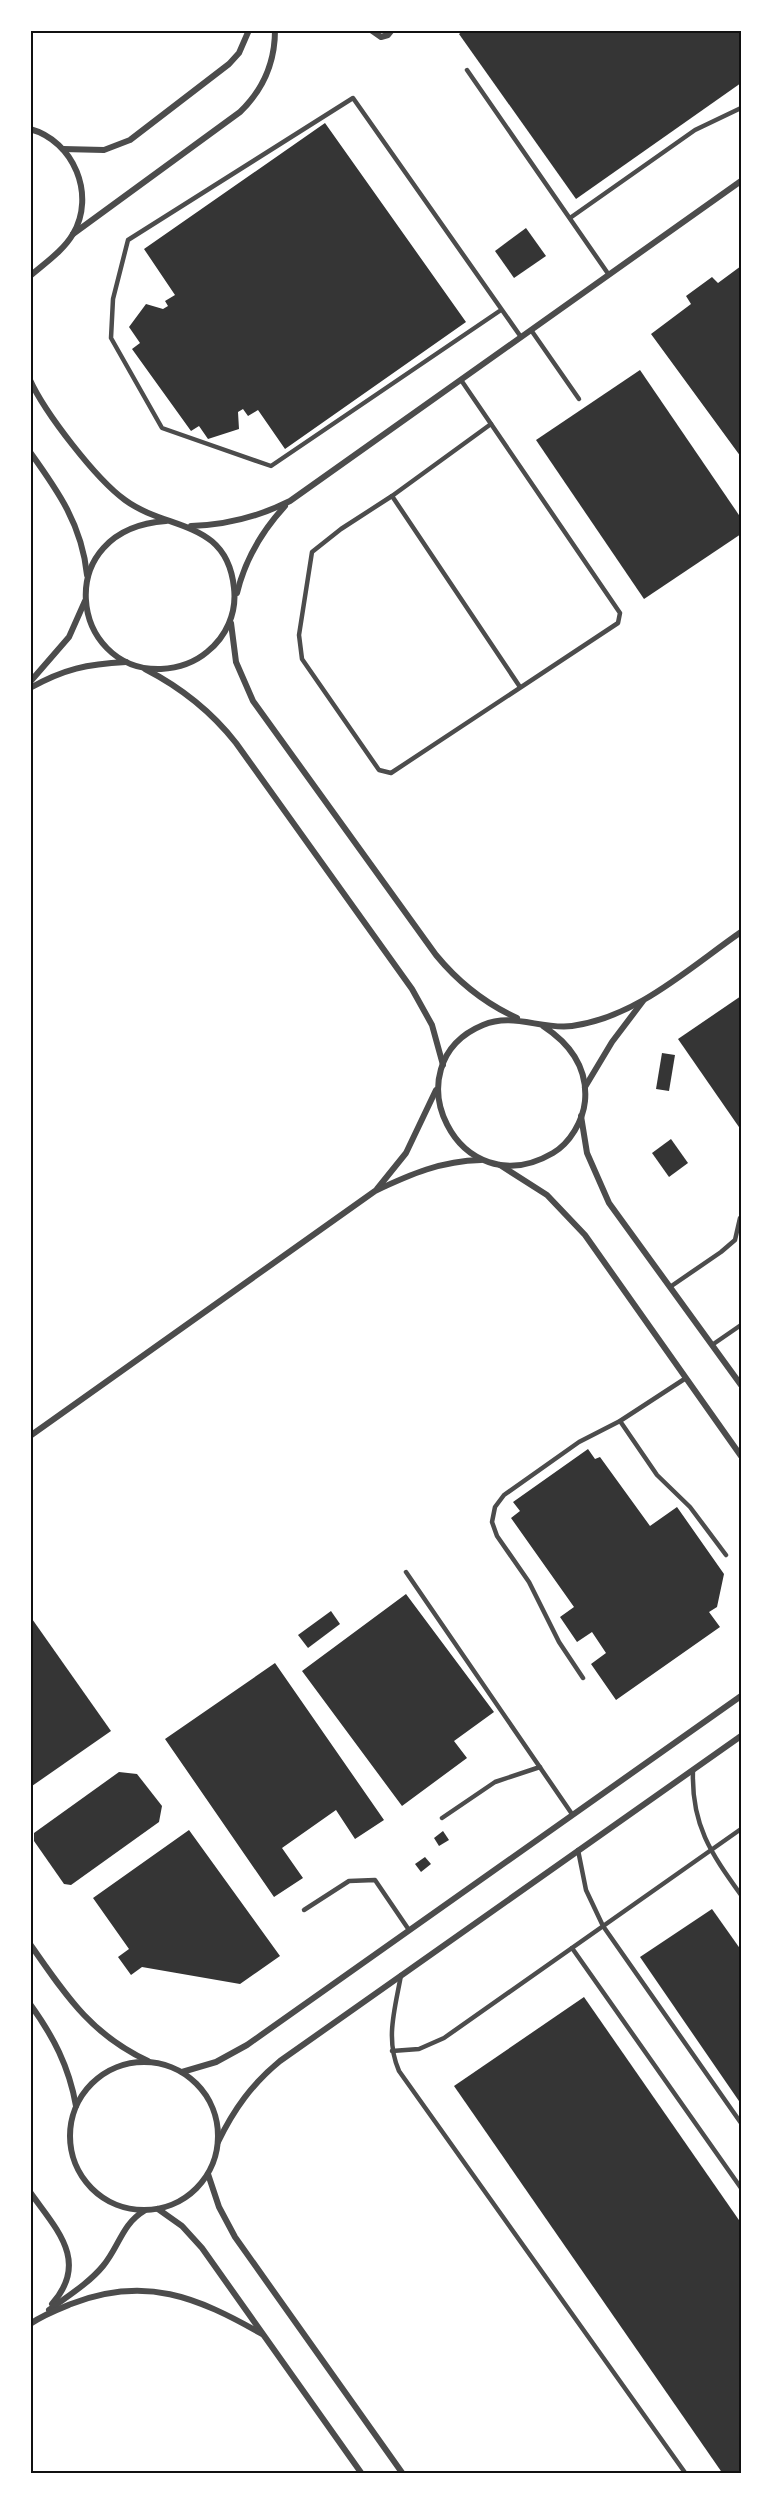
<svg xmlns="http://www.w3.org/2000/svg" width="771" height="2504" font-family="Lora,serif">
<style>
.building{fill:#353535}
.lines{fill:none;stroke-linecap:round;stroke-linejoin:round}
.service{stroke:#4c4c4c;stroke-width:4.5}
.minor{stroke:#4c4c4c;stroke-width:6}
.neatline{fill:none;stroke:#111;stroke-width:2}
</style>
<rect width="100%" height="100%" fill="#fff"/>
<g class="building">
<path d="M 464,30 L 741,30 L 741,83 L 576,199 L 459,34 Z"/>
<path d="M 325,123 L 466,322 L 285,449 L 258,410 L 248,416 L 243,409 L 238,412 L 239,429 L 208,439 L 199,426 L 191,431 L 132,349 L 140,343 L 129,327 L 146,304 L 163,309 L 168,306 L 165,301 L 175,295 L 144,249 Z"/>
<path d="M 526,228 L 546,256 L 514,278 L 495,251 Z"/>
<path d="M 741,266 L 741,457 L 651,334 L 691,304 L 686,296 L 712,277 L 718,283 Z"/>
<path d="M 640,370 L 741,518 L 741,534 L 644,599 L 536,440 Z"/>
<path d="M 741,996 L 741,1130 L 678,1039 Z"/>
<path d="M 662,1053 L 675,1055 L 669,1091 L 656,1089 Z"/>
<path d="M 671,1139 L 688,1163 L 669,1177 L 652,1153 Z"/>
<path d="M 588,1449 L 595,1459 L 600,1457 L 650,1526 L 677,1507 L 724,1574 L 717,1607 L 709,1612 L 720,1627 L 616,1700 L 591,1664 L 606,1653 L 592,1632 L 577,1642 L 560,1617 L 574,1607 L 511,1518 L 520,1511 L 513,1502 Z"/>
<path d="M 406,1594 L 494,1712 L 454,1741 L 467,1758 L 402,1806 L 302,1671 Z"/>
<path d="M 331,1611 L 340,1624 L 308,1648 L 298,1635 Z"/>
<path d="M 30,1616 L 111,1731 L 32,1786 L 30,1783 Z"/>
<path d="M 275,1663 L 384,1820 L 355,1839 L 336,1810 L 282,1848 L 303,1878 L 274,1897 L 165,1739 Z"/>
<path d="M 119,1772 L 137,1774 L 162,1806 L 159,1822 L 71,1885 L 64,1884 L 34,1841 L 34,1833 Z"/>
<path d="M 189,1830 L 280,1956 L 240,1984 L 142,1967 L 131,1975 L 118,1957 L 129,1949 L 93,1898 Z"/>
<path d="M 443,1831 L 449,1840 L 439,1846 L 434,1838 Z"/>
<path d="M 425,1857 L 431,1864 L 421,1872 L 415,1864 Z"/>
<path d="M 712,1909 L 741,1950 L 741,2104 L 640,1957 Z"/>
<path d="M 584,1997 L 741,2223 L 741,2472 L 738,2474 L 723,2474 L 454,2086 Z"/>
</g>
<g class="lines">
<g class="service">
<path d="M 467,70 L 609,275"/>
<path d="M 570,218 L 695,130 L 741,108"/>
<path d="M 501,310 L 271,466 L 162,428 L 111,338 L 113,299 L 128,240 L 353,98 L 521,337"/>
<path d="M 531,330 L 579,399"/>
<path d="M 491,424 L 392,496 L 520,687"/>
<path d="M 392,496 L 341,529 L 312,552 L 299,635 L 302,659 L 379,770 L 391,773 L 618,623 L 620,613 L 461,380"/>
<path d="M 670,1287 L 721,1252 L 735,1240 L 740,1218"/>
<path d="M 712,1345 L 741,1325"/>
<path d="M 620,1421 L 657,1475 L 690,1507 L 726,1555"/>
<path d="M 406,1572 L 572,1814"/>
<path d="M 583,1678 L 559,1642 L 529,1582 L 497,1536 L 492,1522 L 495,1507 L 504,1495 L 579,1442 L 620,1421 L 686,1378"/>
<path d="M 693,1770 C 691,1825 711,1853 741,1895"/>
<path d="M 442,1818 L 495,1782 L 540,1767"/>
<path d="M 578,1850 L 586,1890 L 603,1926 L 741,2123"/>
<path d="M 304,1910 L 349,1881 L 375,1880 L 409,1930"/>
<path d="M 572,1948 L 741,2188"/>
<path d="M 401,1975 C 395,2009 385,2039 399,2071 L 686,2474"/>
<path d="M 392,2051 L 419,2049 L 444,2038 L 741,1829"/>
</g>
<g class="minor">
<path d="M 371,30 L 381,37 L 388,35 L 392,30"/>
<path d="M 30,129 C 74,141 96,195 73,234 C 63,251 45,263 30,276"/>
<path d="M 63,149 L 104,150 L 130,140 L 229,64 L 239,53 L 249,30"/>
<path d="M 73,234 L 240,112 C 264,89 275,63 275,30"/>
<path d="M 30,380 C 45,413 96,479 125,500 C 167,531 227,519 234,588 C 237,613 226,637 207,652 C 194,663 178,668 161,669 C 70,672 50,529 166,521"/>
<path d="M 30,452 C 58,491 82,525 87,575"/>
<path d="M 191,526 C 227,525 258,517 290,501 L 741,181"/>
<path d="M 237,593 C 245,560 262,531 285,506"/>
<path d="M 231,623 L 236,662 L 253,701 L 436,955 C 459,983 484,1003 517,1018"/>
<path d="M 145,669 C 182,688 211,711 236,743 L 412,989 L 432,1025 L 443,1065"/>
<path d="M 30,682 L 69,637 L 85,601"/>
<path d="M 30,688 C 64,669 87,664 126,662"/>
<path d="M 543,1026 C 569,1043 588,1067 585,1101 C 583,1121 570,1143 553,1153 C 458,1209 389,1064 483,1025 C 513,1012 541,1030 572,1026 C 637,1017 689,968 741,932"/>
<path d="M 585,1087 L 612,1042 L 643,1001"/>
<path d="M 581,1116 L 587,1153 L 609,1203 L 741,1385"/>
<path d="M 500,1165 L 547,1195 L 585,1235 L 741,1456"/>
<path d="M 377,1189 L 406,1153 L 436,1090"/>
<path d="M 30,1436 L 375,1191 C 411,1174 441,1161 481,1160"/>
<path d="M 30,1944 C 65,1994 90,2034 148,2061"/>
<path d="M 30,2004 C 53,2036 69,2066 76,2106"/>
<circle cx="144" cy="2136" r="74"/>
<path d="M 182,2072 L 216,2062 L 247,2045 L 741,1696"/>
<path d="M 218,2142 C 234,2109 252,2084 280,2061 L 741,1736"/>
<path d="M 208,2174 L 219,2207 L 235,2237 L 403,2474"/>
<path d="M 30,2192 C 56,2229 90,2261 52,2304"/>
<path d="M 158,2209 L 182,2226 L 202,2248 L 362,2474"/>
<path d="M 49,2310 C 68,2296 89,2283 103,2266 C 119,2247 122,2224 144,2211"/>
<path d="M 30,2324 C 43,2315 56,2310 71,2304 C 145,2275 197,2297 262,2334"/>
</g>
</g>
<rect width="771" height="2504" fill="none" stroke="#ffffff" stroke-width="63"/>
<rect x="32" y="32" width="708" height="2440" class="neatline"/>
</svg>
